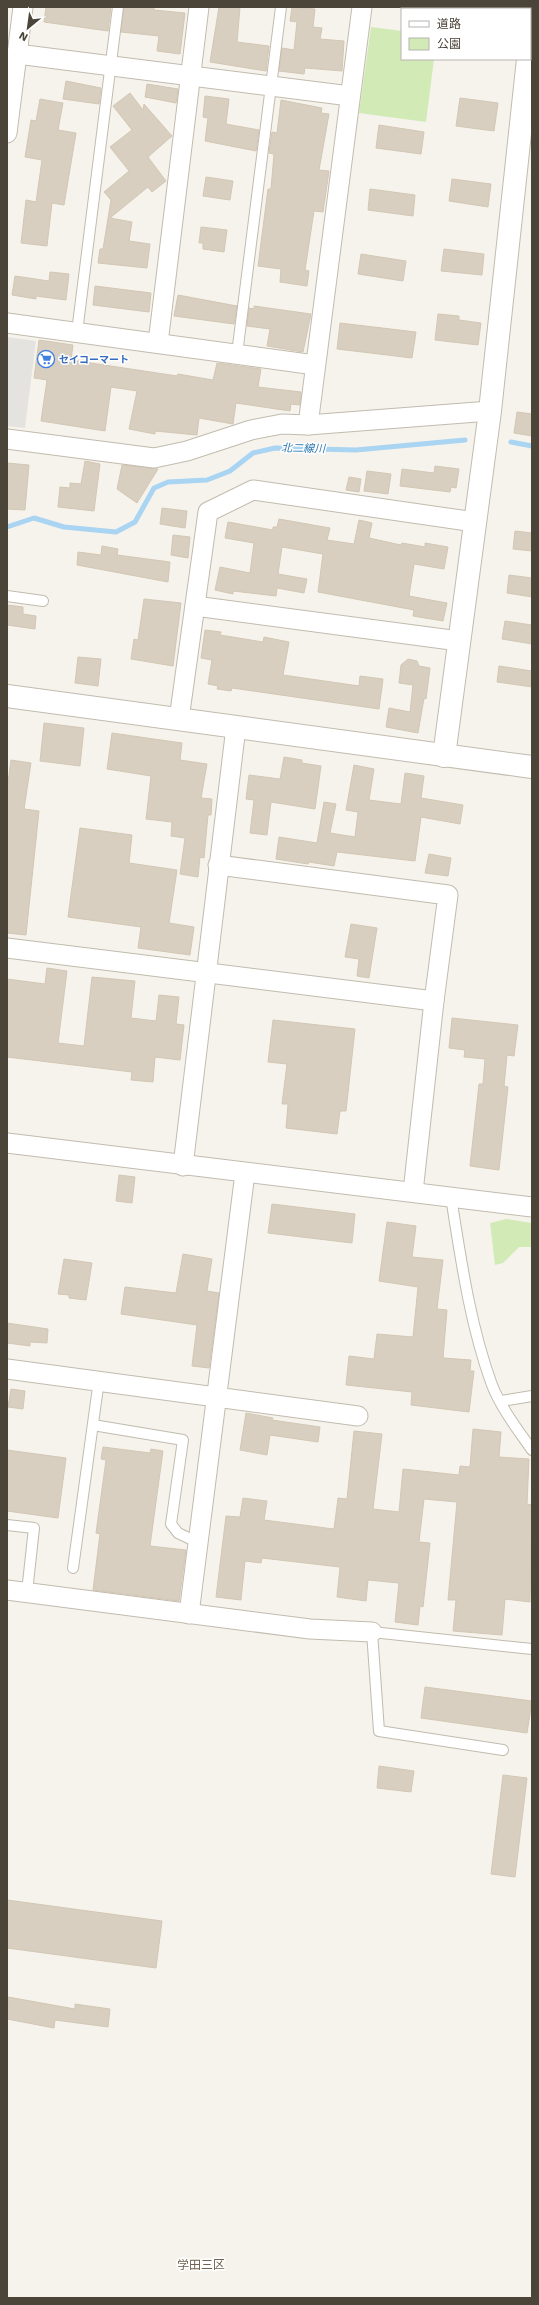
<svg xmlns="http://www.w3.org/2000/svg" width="539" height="2305" font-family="'Work Sans','Noto Sans JP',sans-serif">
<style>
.green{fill:#d2eab5}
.parking{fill:#e5e3e0}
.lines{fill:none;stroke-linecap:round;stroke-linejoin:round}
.stream{stroke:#a9d4f2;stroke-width:5}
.building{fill:#d8cfc1;stroke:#d3c7b4}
.service-casing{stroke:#c2bbae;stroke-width:12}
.minor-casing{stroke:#c2bbae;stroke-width:21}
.tertiary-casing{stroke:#c2bbae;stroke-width:24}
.service{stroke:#fff;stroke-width:10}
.minor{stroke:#fff;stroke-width:19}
.tertiary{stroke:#fff;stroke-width:22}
.labels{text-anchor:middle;stroke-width:3;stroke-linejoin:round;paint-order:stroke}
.shop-label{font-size:10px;font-weight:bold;fill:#366cbe;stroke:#fff;text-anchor:start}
.water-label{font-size:11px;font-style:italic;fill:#2e7ab2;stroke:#fff}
.quarter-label{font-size:12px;fill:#6e6250;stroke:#fff}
</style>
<rect width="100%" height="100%" fill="#f6f3ec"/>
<g class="green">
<path d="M 371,27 L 402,31 L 402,59 L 434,59 L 426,122 L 359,113 Z"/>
<path d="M 506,1219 L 532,1223 L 532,1247 L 519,1247 L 503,1263 L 495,1265 L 490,1223 Z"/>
</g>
<path class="parking" d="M 7,337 L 36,341 L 25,428 L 7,426 Z"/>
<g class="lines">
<g class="stream">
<path d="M 511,442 L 532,446"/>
<path d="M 7,527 L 34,518 L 64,527 L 116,532 L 135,522 L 154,488 L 168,482 L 207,480 L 230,471 L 253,453 L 275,448 L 356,450 L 465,440"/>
</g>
</g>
<g class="building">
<path d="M 46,7 L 111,7 L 108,31 L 44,22 Z"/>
<path d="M 124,7 L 154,7 L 154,10 L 185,13 L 180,54 L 157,51 L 159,36 L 121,32 Z"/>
<path d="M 219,7 L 240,7 L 237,42 L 269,46 L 266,71 L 210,62 Z"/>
<path d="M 292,7 L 315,9 L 313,27 L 322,28 L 320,39 L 344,41 L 342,71 L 305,68 L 304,74 L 279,71 L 282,48 L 294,50 L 297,22 L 290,21 Z"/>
<path d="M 66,81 L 101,88 L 99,104 L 63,99 Z"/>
<path d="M 147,84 L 178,89 L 176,103 L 145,97 Z"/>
<path d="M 130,93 L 143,110 L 144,104 L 172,136 L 148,157 L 166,181 L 152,192 L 148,187 L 110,218 L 132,222 L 129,241 L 150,244 L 147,268 L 98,263 L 100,249 L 103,249 L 111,200 L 104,192 L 129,171 L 110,147 L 132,130 L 113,106 Z"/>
<path d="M 205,96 L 229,99 L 226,124 L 259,130 L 256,151 L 205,141 L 208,118 L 203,117 Z"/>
<path d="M 460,98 L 498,103 L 494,131 L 456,126 Z"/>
<path d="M 40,99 L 63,103 L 58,130 L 76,133 L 64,205 L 52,203 L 47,246 L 21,243 L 26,200 L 36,202 L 42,160 L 25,157 L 31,120 L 36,121 Z"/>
<path d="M 281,100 L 322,108 L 321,113 L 329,114 L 319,170 L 329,171 L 323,212 L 314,211 L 305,270 L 309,271 L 307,286 L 280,282 L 281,269 L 258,266 L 268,189 L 271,189 L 274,154 L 269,153 L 272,132 L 277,133 Z"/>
<path d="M 379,125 L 424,132 L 421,154 L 376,148 Z"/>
<path d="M 206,177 L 233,181 L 230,200 L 203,196 Z"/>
<path d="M 452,179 L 491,184 L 488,207 L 449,201 Z"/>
<path d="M 370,189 L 415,195 L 413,216 L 368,210 Z"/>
<path d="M 201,227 L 227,230 L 224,252 L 203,249 L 203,243 L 199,243 Z"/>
<path d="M 444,249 L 484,254 L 482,275 L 441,271 Z"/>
<path d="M 361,254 L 406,261 L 403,281 L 358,274 Z"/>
<path d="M 50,272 L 69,274 L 66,300 L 36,296 L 36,299 L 12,295 L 15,276 L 49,281 Z"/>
<path d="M 95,286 L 151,293 L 149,312 L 93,305 Z"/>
<path d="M 178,295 L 237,306 L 234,324 L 174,316 Z"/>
<path d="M 254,306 L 311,314 L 303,352 L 267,346 L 270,329 L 247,326 L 249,308 L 254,309 Z"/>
<path d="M 438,314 L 459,316 L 459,320 L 481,323 L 478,345 L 435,340 Z"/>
<path d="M 340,323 L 416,332 L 412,358 L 337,349 Z"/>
<path d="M 39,340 L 73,345 L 71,360 L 177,376 L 178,374 L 213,380 L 217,363 L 261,369 L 258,387 L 301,392 L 300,405 L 291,404 L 290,411 L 236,403 L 233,424 L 199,418 L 197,435 L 155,431 L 155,434 L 129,429 L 137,391 L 111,387 L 105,431 L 41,421 L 47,380 L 34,378 Z"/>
<path d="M 517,412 L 532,414 L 532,436 L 514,433 Z"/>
<path d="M 85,461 L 100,464 L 94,511 L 58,507 L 60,487 L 70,488 L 70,483 L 81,484 Z"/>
<path d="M 7,463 L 29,465 L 25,510 L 7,509 Z"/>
<path d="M 122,465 L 158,469 L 137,503 L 117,489 Z"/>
<path d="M 435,466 L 459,469 L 456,488 L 451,487 L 450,492 L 400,486 L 402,469 L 434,473 Z"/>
<path d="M 367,471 L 391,474 L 388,494 L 364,491 Z"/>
<path d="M 349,477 L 361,479 L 359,492 L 346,490 Z"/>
<path d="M 162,508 L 187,511 L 185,528 L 160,524 Z"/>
<path d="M 279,519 L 330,528 L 327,540 L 354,544 L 359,520 L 372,523 L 369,538 L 401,545 L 402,543 L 425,547 L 425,543 L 448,547 L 444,569 L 414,564 L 409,596 L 447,603 L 443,621 L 413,616 L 414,610 L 318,592 L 323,554 L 282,547 L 278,574 L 307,579 L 304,593 L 277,588 L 276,596 L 233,591 L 233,594 L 215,590 L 220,567 L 250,573 L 254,543 L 225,538 L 228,522 L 273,530 L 273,527 L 277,527 Z"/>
<path d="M 515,531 L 532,533 L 532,551 L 513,549 Z"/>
<path d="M 173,535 L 190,537 L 188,558 L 171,555 Z"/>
<path d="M 102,546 L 118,549 L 117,555 L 170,562 L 168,582 L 77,565 L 78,552 L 101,555 Z"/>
<path d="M 509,575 L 532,578 L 532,597 L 507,593 Z"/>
<path d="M 144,599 L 181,603 L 173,666 L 131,659 L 134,639 L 138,640 Z"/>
<path d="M 7,605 L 23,607 L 23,614 L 36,616 L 35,629 L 7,625 Z"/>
<path d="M 505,621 L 532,625 L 532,644 L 502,639 Z"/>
<path d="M 205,630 L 221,632 L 220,635 L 263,642 L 264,637 L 289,642 L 283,675 L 359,686 L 360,676 L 383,679 L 379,709 L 232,688 L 231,691 L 217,689 L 218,686 L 208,684 L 212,660 L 201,658 Z"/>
<path d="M 78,657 L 101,659 L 98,686 L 75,683 Z"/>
<path d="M 408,659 L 417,661 L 419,666 L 430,668 L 426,699 L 424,698 L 418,733 L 386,727 L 389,708 L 410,712 L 413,685 L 399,683 L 401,665 Z"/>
<path d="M 499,666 L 532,671 L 532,687 L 497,682 Z"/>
<path d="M 44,723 L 84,728 L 80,766 L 40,761 Z"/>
<path d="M 112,733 L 182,743 L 180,760 L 207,764 L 201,798 L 212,799 L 211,815 L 208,815 L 204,858 L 200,857 L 198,877 L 180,874 L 185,838 L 171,836 L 172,822 L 146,819 L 151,776 L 107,769 Z"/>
<path d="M 284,757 L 302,760 L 302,763 L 321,766 L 315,809 L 271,802 L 267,835 L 250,833 L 254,800 L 246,799 L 249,775 L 280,779 Z"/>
<path d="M 11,760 L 31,763 L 24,809 L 39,811 L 26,935 L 7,933 L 7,790 Z"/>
<path d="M 354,765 L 374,769 L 369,800 L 401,804 L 405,773 L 424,776 L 421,798 L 463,805 L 460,824 L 421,817 L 415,861 L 337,852 L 334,866 L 309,862 L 308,864 L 276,859 L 279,837 L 317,843 L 324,802 L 336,804 L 330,833 L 355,837 L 358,812 L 346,810 Z"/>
<path d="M 80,828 L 132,835 L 129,863 L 177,870 L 169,923 L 194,927 L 190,955 L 138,948 L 141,927 L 68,917 Z"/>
<path d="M 429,854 L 451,858 L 448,876 L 425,873 Z"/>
<path d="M 351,924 L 377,928 L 369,978 L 357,976 L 359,959 L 345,957 Z"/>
<path d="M 47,968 L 67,971 L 58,1043 L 84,1046 L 92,977 L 135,981 L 131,1018 L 156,1021 L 159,995 L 179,997 L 176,1024 L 184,1025 L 180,1060 L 155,1057 L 153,1082 L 131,1080 L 132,1072 L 7,1057 L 7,979 L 45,984 Z"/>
<path d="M 452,1018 L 518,1025 L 514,1056 L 507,1055 L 504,1086 L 508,1087 L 499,1170 L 470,1166 L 479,1084 L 483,1084 L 485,1059 L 464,1057 L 465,1050 L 449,1048 Z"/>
<path d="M 273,1020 L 355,1029 L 346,1111 L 340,1111 L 337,1134 L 286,1128 L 288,1104 L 282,1104 L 287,1064 L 268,1062 Z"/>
<path d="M 119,1175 L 135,1177 L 132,1203 L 116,1201 Z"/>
<path d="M 272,1204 L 355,1214 L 352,1243 L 268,1233 Z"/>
<path d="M 387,1222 L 416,1226 L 412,1257 L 443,1260 L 437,1309 L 447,1310 L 443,1358 L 471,1360 L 470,1371 L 474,1371 L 469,1412 L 411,1405 L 412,1392 L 346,1385 L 349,1356 L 374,1359 L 377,1334 L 413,1337 L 418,1287 L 379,1281 Z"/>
<path d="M 183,1254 L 212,1259 L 207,1291 L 219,1293 L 209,1368 L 192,1366 L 197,1325 L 121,1314 L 125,1287 L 176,1293 Z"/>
<path d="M 64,1259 L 92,1263 L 86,1300 L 69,1298 L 69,1295 L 58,1294 Z"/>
<path d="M 7,1323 L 48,1329 L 47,1343 L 30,1342 L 30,1346 L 7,1343 Z"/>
<path d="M 11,1389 L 25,1391 L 23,1409 L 8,1407 Z"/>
<path d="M 246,1413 L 273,1418 L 272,1420 L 320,1427 L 318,1442 L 270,1435 L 267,1455 L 240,1450 Z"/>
<path d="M 473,1429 L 501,1432 L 499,1457 L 529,1459 L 527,1504 L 532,1505 L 530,1602 L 505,1599 L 502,1635 L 453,1631 L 456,1600 L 448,1600 L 457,1502 L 424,1499 L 419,1542 L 430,1543 L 423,1607 L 420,1606 L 418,1625 L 395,1622 L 399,1583 L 368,1580 L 366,1601 L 337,1597 L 340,1567 L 262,1558 L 261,1563 L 245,1561 L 241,1600 L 216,1597 L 226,1516 L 240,1517 L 243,1498 L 267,1501 L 264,1520 L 334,1529 L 338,1498 L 347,1499 L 354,1431 L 382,1434 L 373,1509 L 399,1512 L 403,1469 L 459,1475 L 460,1466 L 470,1467 Z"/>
<path d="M 103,1447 L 150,1453 L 151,1449 L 163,1451 L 150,1546 L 186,1550 L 179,1601 L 93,1590 L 100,1534 L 96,1533 L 106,1460 L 101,1459 Z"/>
<path d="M 7,1450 L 66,1458 L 58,1518 L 7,1511 Z"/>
<path d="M 425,1687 L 532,1701 L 527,1733 L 421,1718 Z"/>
<path d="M 379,1766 L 414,1771 L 411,1792 L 377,1788 Z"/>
<path d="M 503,1775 L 527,1778 L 515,1877 L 491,1874 Z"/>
<path d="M 7,1900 L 162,1921 L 156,1968 L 7,1948 Z"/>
<path d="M 8,1997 L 75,2009 L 75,2004 L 110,2009 L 108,2027 L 55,2020 L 54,2028 L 7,2019 Z"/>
</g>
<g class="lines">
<g class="service-casing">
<g id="service">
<path d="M 77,332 L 118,7"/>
<path d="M 237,354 L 281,7"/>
<path d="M 7,596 L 43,601"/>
<path d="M 451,1197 C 461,1260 470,1325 492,1385 C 501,1408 518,1430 532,1450"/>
<path d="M 501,1401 L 532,1396"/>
<path d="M 93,1425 L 183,1440 L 171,1524 L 178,1533 L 199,1543"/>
<path d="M 7,1525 L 34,1528 L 27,1592"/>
<path d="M 73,1568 L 99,1380"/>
<path d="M 503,1750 L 379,1731 L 372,1632 L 532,1649"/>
</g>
</g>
<g class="minor-casing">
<g id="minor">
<path d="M 17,54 L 350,96"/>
<path d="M 7,133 L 23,7"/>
<path d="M 7,323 L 315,365"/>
<path d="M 158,343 L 199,7"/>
<path d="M 308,425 L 362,7"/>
<path d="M 7,439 L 154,458 L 187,451 L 251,430 L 282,424 L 308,425 L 490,411"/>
<path d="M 195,606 L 459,641"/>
<path d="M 179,719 L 208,512 L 253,490 L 475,522"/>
<path d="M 218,865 L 448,895 L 434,1001 L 413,1192"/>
<path d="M 7,948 L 434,1001"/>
<path d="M 7,1143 L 532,1207"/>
<path d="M 183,1166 L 236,727"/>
<path d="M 7,1369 L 358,1416"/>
<path d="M 7,1590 L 310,1629 L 372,1632"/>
<path d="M 189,1614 L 245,1173"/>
</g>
</g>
<g class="tertiary-casing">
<g id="tertiary">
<path d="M 530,43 L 532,25"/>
<path d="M 7,696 L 532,767"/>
<path d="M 444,756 L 490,411 L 528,59"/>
</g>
</g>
<use href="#service" class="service"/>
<use href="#minor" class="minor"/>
<use href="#tertiary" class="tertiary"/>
</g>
<defs>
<g id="supermarket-ring" transform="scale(0.9)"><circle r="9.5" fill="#fff" stroke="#3f7fe0" stroke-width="1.5"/><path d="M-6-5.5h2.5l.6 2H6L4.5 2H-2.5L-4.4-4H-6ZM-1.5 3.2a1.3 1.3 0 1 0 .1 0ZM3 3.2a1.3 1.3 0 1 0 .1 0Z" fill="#3f7fe0"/></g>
</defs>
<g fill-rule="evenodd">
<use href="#supermarket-ring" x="46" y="359"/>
</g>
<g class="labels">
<g class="shop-label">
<text x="59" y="363">セイコーマート</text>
</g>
<g class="water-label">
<text transform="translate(303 448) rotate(1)" y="4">北二線川</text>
</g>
<g class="quarter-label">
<text x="201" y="2269">学田三区</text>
</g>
</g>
<rect width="539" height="2305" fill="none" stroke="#4b4439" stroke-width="16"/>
<rect x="401" y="8" width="130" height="52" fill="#ffffff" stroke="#b7b4b0"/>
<rect x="409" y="21" width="20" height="6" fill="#ffffff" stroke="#b7b4b0"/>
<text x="437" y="28" font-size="12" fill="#4b4439">道路</text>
<rect x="409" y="38" width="20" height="12" fill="#d2eab5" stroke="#b7b4b0"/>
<text x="437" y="48" font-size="12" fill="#4b4439">公園</text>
<g transform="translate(28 28) rotate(209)" stroke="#ffffff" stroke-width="3" paint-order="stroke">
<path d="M0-3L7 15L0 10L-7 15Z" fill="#4b4439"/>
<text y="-6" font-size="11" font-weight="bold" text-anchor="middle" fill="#4b4439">N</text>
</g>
</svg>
